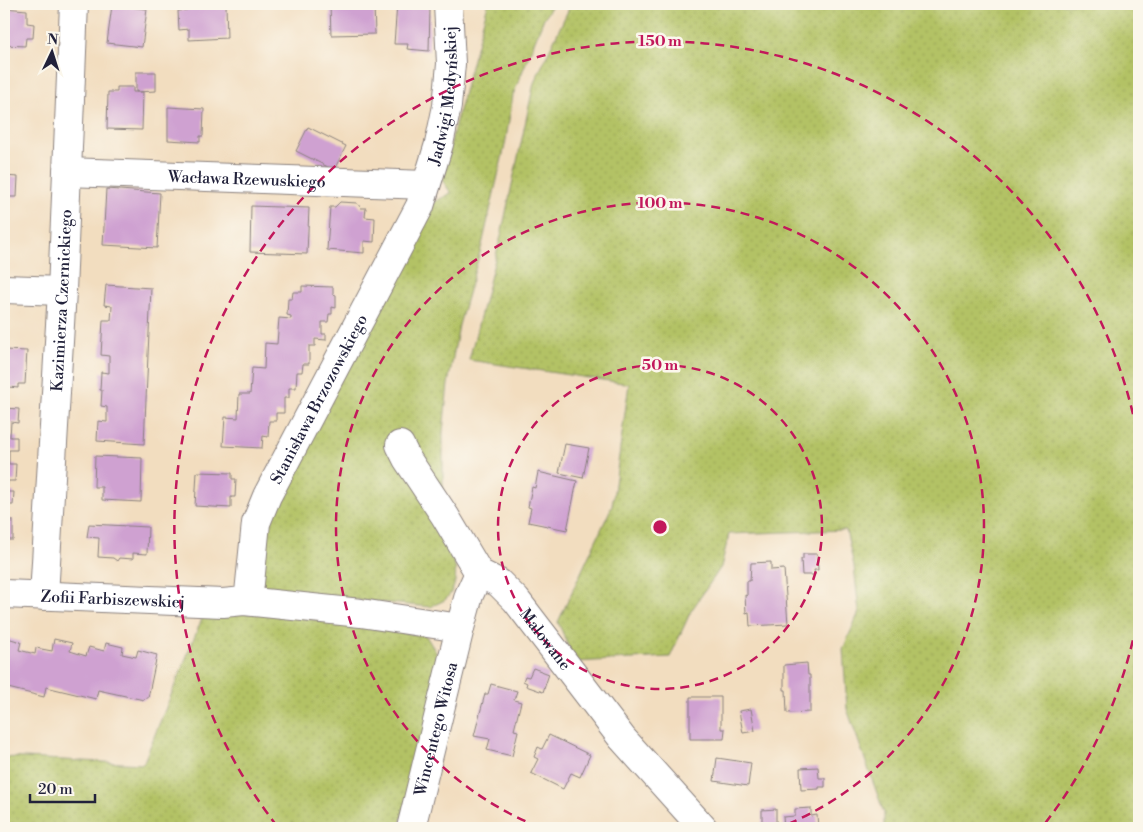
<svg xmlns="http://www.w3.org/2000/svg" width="1143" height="832" font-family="'Libre Bodoni',serif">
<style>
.grass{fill:url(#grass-dots);stroke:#6a7250}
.building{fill:#cfa1d1}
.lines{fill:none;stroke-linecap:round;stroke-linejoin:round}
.minor-casing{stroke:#8a807d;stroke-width:30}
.minor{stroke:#fff;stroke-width:28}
.ring{fill:none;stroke:#c2185b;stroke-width:2.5;stroke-dasharray:9 6}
.labels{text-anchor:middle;stroke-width:5;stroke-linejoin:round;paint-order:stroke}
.street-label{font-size:16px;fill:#22223b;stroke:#fbf7ec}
.centre{fill:#c2185b;stroke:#fbf7ec;stroke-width:2.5}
.ring-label{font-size:15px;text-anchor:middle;font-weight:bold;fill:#c2185b;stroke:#fbf7ec;stroke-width:5;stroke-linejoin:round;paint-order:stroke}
</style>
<defs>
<pattern id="grass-dots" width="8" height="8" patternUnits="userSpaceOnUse" patternTransform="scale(1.25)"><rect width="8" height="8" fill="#b3c265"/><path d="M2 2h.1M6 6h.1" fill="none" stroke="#9aa659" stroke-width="1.8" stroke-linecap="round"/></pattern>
</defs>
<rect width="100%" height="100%" fill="#fbf7ec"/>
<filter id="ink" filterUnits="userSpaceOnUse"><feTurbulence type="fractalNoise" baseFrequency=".02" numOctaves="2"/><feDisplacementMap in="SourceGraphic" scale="10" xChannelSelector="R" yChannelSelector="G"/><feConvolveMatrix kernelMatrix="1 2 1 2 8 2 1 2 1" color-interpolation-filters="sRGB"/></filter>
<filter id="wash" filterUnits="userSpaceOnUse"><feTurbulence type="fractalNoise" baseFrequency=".0096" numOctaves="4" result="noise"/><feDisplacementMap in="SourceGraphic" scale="20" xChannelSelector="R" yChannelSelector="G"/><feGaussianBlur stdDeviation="1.12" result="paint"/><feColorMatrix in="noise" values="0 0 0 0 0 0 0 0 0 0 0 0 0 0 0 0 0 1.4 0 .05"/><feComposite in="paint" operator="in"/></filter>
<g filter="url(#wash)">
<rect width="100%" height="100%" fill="#f2ddbf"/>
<g class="grass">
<path d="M 488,4 L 553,4 L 544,18 L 513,95 L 505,145 L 482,245 L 459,325 L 448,384 L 443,432 L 443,531 C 452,550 464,579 447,598 C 443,602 435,604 430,607 L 264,591 L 259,578 L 267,517 L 431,204 L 451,193 L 442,180 L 455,125 Z"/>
<path d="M 571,4 L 1139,4 L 1139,828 L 884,828 L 884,813 L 847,709 L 843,649 L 859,612 L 854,566 L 846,530 L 729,534 L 721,567 L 691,611 L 670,657 L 575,662 L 558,622 L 612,506 L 629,384 L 469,360 L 500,240 L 534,83 Z"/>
<path d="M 225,613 L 275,614 L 426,636 L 437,654 L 438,687 L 399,828 L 4,828 L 4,757 L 143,764 L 203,616 L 224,617 Z"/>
</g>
<g id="blocks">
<g class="building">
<path d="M 192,4 L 226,5 L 227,38 L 189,40 L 189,29 L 179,30 L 178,11 L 187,10 L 187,7 L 192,7 Z"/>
<path d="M 330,4 L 374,4 L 375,34 L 331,35 Z"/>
<path d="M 397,4 L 416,4 L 416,6 L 430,8 L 429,51 L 407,49 L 408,44 L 394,44 Z"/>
<path d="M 112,5 L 147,9 L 142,47 L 107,43 Z"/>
<path d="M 4,8 L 27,10 L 27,23 L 34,24 L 33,38 L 26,38 L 25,46 L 4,45 Z"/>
<path d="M 136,72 L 156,72 L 156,91 L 136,92 Z"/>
<path d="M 117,87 L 133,87 L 133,92 L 143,92 L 142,130 L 107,129 L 108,92 L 117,92 Z"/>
<path d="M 168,107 L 204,109 L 203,136 L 200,136 L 200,142 L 168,140 Z"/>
<path d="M 308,127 L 346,146 L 334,170 L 296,151 Z"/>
<path d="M 4,176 L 18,177 L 17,197 L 4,197 Z"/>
<path d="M 106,189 L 160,193 L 157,248 L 103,245 Z"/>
<path d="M 340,202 L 357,203 L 361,208 L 366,208 L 365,217 L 375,218 L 374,242 L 364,241 L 364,253 L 327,250 L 330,207 L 335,207 Z"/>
<path d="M 251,206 L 309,208 L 307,254 L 250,252 Z"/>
<path d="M 106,285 L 151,288 L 144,444 L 97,441 L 98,421 L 107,422 L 107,407 L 101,406 L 102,390 L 100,390 L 101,372 L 109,373 L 109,356 L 101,355 L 103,320 L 111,320 L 112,306 L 104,305 Z"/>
<path d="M 302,286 L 333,287 L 333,294 L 336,295 L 336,308 L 332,307 L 332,314 L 329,314 L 328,322 L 322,322 L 322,334 L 326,334 L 326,340 L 315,339 L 315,346 L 309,346 L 309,364 L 303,364 L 302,372 L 297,372 L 296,388 L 289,388 L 289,398 L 284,398 L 284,413 L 276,413 L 276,421 L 269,421 L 268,437 L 263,436 L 262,448 L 223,446 L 225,417 L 238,418 L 239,394 L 250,394 L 252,368 L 264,369 L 265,343 L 277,344 L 279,318 L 291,319 L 291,316 L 287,315 L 288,299 L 292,299 L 293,292 L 302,292 Z"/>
<path d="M 4,350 L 27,351 L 25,384 L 18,384 L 18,388 L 9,387 L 9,383 L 4,383 Z"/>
<path d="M 4,408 L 19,409 L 18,423 L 11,422 L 10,437 L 17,437 L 17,450 L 9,450 L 9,464 L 16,464 L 15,481 L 8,481 L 7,492 L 14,492 L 13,505 L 4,505 Z"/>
<path d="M 565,444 L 589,448 L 583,478 L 559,473 Z"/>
<path d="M 95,456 L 142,458 L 141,502 L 102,500 L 102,487 L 94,487 Z"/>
<path d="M 197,472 L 232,473 L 232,479 L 236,479 L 235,497 L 231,497 L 231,508 L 195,506 Z"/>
<path d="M 538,472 L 577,481 L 567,530 L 528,522 L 531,508 L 528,507 L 532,487 L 535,488 Z"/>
<path d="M 4,519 L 13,520 L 13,540 L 4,540 Z"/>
<path d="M 89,524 L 148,527 L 147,554 L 133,553 L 133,559 L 119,558 L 117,561 L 113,558 L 98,557 L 99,538 L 87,537 Z"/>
<path d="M 803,554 L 817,554 L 818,570 L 814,570 L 815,575 L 802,575 L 801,559 L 803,559 Z"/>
<path d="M 771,562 L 771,570 L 784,569 L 788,624 L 750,626 L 749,612 L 746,613 L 745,595 L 747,596 L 747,581 L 750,581 L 751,563 Z"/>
<path d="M 4,637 L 21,642 L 19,650 L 35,654 L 36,648 L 52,651 L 54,639 L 72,643 L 70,651 L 86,656 L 89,647 L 104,651 L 106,643 L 123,647 L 122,654 L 136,657 L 138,650 L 157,655 L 148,698 L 145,698 L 144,700 L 98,690 L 96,699 L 46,687 L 44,697 L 4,687 Z"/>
<path d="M 807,663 L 808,675 L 810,675 L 810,712 L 787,713 L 786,690 L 784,690 L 784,665 Z"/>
<path d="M 533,668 L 549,674 L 543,692 L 526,686 L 527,683 L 523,681 L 525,676 L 529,677 Z"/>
<path d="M 491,684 L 517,691 L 514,700 L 521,702 L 514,730 L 518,731 L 512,756 L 487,750 L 490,739 L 474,736 L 485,694 L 488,694 Z"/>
<path d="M 690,697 L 721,697 L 721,729 L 725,729 L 724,739 L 690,739 Z"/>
<path d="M 751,709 L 755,731 L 743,733 L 739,711 Z"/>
<path d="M 549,735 L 590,755 L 580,777 L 571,773 L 563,789 L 531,773 L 538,759 L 534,757 L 538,747 L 542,749 Z"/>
<path d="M 717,758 L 751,763 L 748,786 L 714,781 Z"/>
<path d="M 818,767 L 819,778 L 825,778 L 825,787 L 819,787 L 819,789 L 801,790 L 800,768 Z"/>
<path d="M 811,808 L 811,816 L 817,815 L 818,828 L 784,828 L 783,817 L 795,816 L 795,809 Z"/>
<path d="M 776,809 L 776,827 L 762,828 L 762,810 Z"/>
</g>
</g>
</g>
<g filter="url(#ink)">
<use href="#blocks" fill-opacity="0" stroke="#8a807d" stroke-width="1"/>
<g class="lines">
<g class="minor-casing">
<g id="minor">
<path id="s1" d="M 67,172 L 426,185"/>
<path d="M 4,289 L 62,291"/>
<path id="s2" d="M 400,445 L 407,459 L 445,516 L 479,573 L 499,583 L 516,600 L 622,738 L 703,828"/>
<path id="s3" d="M 4,594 L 223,603 L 244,601 L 249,593 L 256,523 L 267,496 L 420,206 L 439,144 L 447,106 L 451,64 L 448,4"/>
<path id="s4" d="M 44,596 L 62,291 L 74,4"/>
<path d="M 244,601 L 361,613 L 460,628"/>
<path id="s5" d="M 411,828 L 460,628 L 469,595 L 479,573"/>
</g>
</g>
<use href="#minor" class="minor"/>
</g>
</g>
<g class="ring">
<circle cx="660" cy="527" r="162"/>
<path d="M539 827A324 324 0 1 1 781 827"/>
<path d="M1139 611A486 486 0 0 1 1043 826M277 826A486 486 0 1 1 1139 443"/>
</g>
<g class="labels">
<g class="street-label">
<text dy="6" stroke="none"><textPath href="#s3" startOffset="791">Jadwigi Medyńskiej</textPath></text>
<text dy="6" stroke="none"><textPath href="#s1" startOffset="180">Wacława Rzewuskiego</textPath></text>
<text dy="6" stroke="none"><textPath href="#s4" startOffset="296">Kazimierza Czernickiego</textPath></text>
<text dy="6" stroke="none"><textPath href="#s3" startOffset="459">Stanisława Brzozowskiego</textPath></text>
<text dy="6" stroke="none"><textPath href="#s3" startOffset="109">Zofii Farbiszewskiej</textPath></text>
<text dy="6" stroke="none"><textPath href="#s2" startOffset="246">Malowane</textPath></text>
<text dy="6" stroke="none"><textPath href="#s5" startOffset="102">Wincentego Witosa</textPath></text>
</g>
</g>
<circle cx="660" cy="527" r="8" class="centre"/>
<g class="ring-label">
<text x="660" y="46">150 m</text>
<text x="660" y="208">100 m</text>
<text x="660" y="370">50 m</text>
</g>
<rect width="1143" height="832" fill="none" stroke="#fbf7ec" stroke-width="20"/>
<g transform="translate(52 52) rotate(4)" stroke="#fbf7ec" stroke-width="4" paint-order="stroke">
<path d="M0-4L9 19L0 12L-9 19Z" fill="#22223b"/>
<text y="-8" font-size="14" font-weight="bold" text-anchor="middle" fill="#22223b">N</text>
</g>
<path d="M30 794v8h65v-8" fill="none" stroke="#22223b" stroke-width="2.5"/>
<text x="38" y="794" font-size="15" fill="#22223b" stroke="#fbf7ec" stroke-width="4" paint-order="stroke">20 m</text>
</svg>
